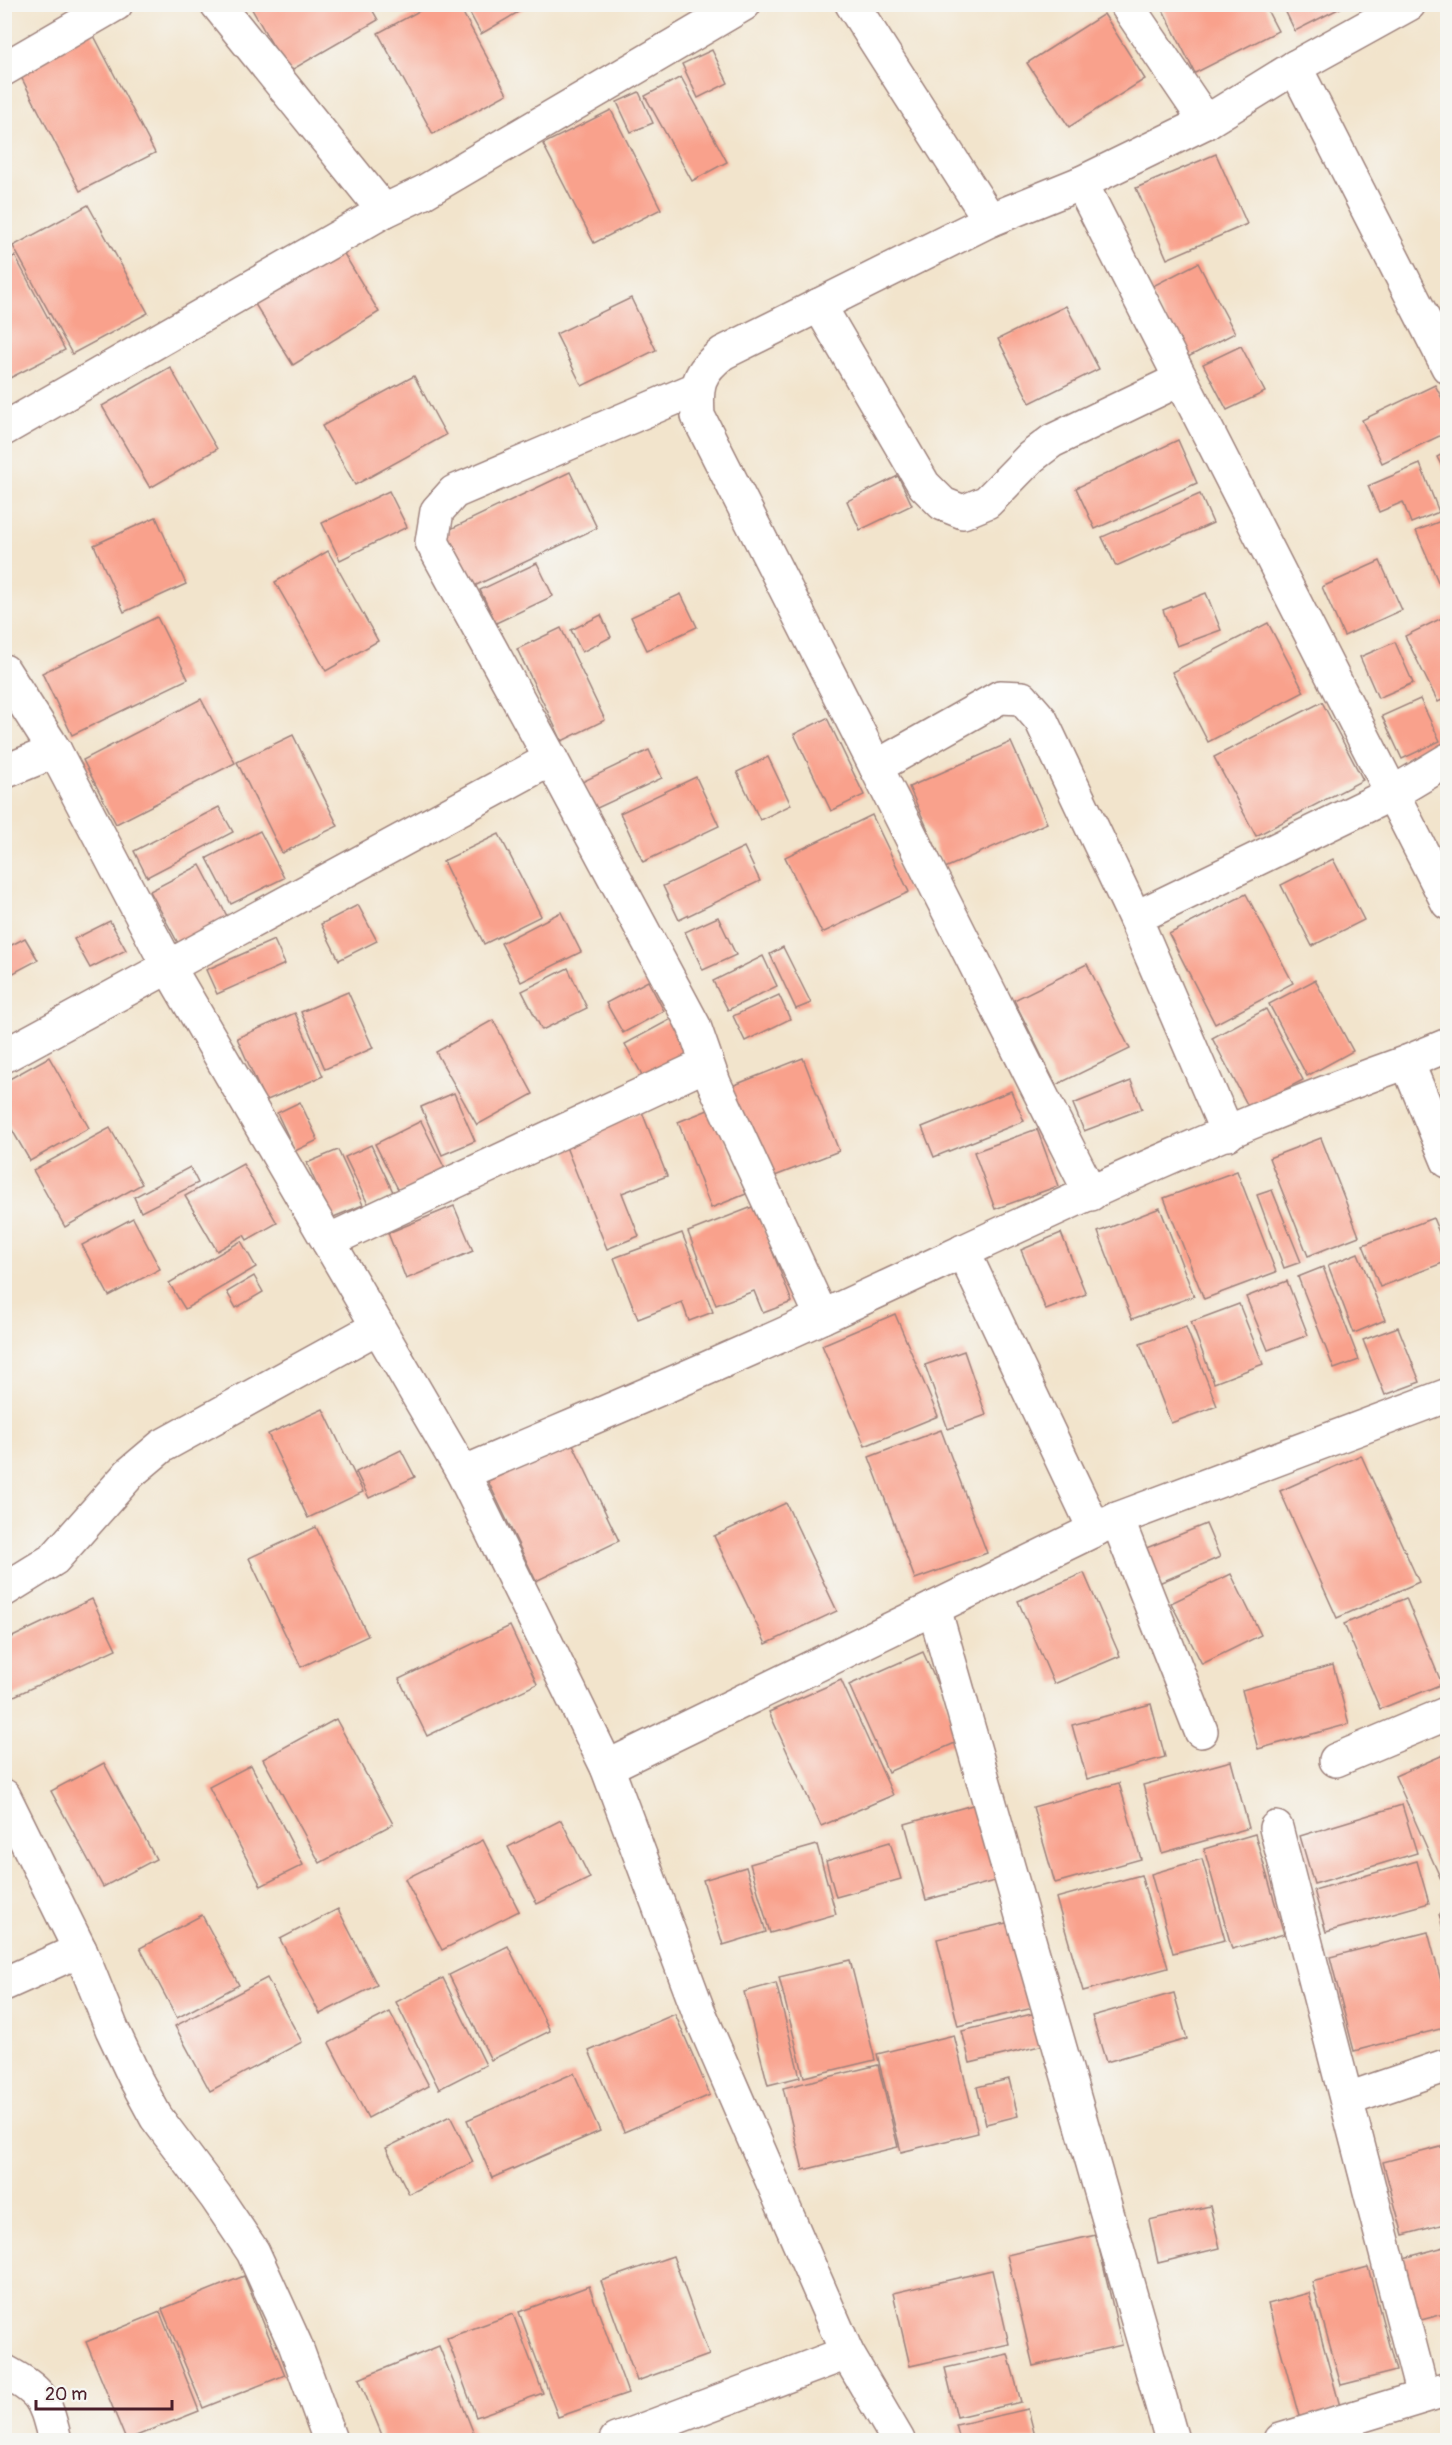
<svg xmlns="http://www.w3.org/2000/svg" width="1452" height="2445" font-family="Pangolin,sans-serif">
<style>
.building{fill:#f9a18c}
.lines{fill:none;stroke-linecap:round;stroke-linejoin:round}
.minor-casing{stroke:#9e827c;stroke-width:36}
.minor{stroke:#fff;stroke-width:33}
</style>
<rect width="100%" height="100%" fill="#f6f6f2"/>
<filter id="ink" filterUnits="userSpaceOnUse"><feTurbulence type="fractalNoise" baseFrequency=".0167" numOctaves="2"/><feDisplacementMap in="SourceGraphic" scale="12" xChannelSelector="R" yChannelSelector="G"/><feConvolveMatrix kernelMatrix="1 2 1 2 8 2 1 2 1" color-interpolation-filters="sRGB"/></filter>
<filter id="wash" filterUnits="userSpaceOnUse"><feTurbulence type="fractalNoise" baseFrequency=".008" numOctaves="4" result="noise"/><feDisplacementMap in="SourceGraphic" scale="24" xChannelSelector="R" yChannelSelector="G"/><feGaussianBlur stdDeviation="1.35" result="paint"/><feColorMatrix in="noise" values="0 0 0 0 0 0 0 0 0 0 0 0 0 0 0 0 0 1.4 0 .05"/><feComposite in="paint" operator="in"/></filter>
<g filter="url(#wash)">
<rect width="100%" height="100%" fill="#f2e4cc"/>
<g id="blocks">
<g class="building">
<path d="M 249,4 L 369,4 L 378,20 L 288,72 Z"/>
<path d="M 432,4 L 458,4 L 507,94 L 433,134 L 378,33 Z"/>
<path d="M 465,4 L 532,4 L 481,34 Z"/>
<path d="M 1160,4 L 1264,4 L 1278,31 L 1195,73 Z"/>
<path d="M 1282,4 L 1348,4 L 1295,31 Z"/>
<path d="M 1104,14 L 1145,79 L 1069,127 L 1027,63 Z"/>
<path d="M 91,30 L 155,153 L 80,191 L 17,69 Z"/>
<path d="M 712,50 L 728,83 L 698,98 L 682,64 Z"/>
<path d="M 681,77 L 727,162 L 692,181 L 645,96 Z"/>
<path d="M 639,92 L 653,123 L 631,132 L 617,102 Z"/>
<path d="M 611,110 L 661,209 L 594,243 L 543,144 Z"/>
<path d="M 1216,154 L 1247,224 L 1167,259 L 1136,188 Z"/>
<path d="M 88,205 L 148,313 L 72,354 L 13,246 Z"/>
<path d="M 340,247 L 379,312 L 293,365 L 253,301 Z"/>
<path d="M 15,256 L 65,350 L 4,381 L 4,261 Z"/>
<path d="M 1198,263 L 1235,333 L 1186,358 L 1149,288 Z"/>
<path d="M 631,298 L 656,350 L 582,386 L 556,334 Z"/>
<path d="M 1066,306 L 1099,369 L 1030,403 L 998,339 Z"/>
<path d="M 1241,346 L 1265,392 L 1227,410 L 1203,364 Z"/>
<path d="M 170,367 L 217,449 L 150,488 L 102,406 Z"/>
<path d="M 414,376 L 446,435 L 355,485 L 322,426 Z"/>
<path d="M 1435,385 L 1448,410 L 1448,432 L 1382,463 L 1362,420 Z"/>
<path d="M 1178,440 L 1197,483 L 1095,529 L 1076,488 Z"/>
<path d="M 1448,451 L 1448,478 L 1437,457 Z"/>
<path d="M 1420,464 L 1439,512 L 1411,523 L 1403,502 L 1379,512 L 1368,486 Z"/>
<path d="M 570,472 L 597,528 L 468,589 L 440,534 Z"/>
<path d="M 898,476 L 912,505 L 860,530 L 847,501 Z"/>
<path d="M 389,491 L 407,527 L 340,560 L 322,523 Z"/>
<path d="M 1200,494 L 1213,523 L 1116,566 L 1102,537 Z"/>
<path d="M 156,517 L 186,584 L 124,612 L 94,545 Z"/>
<path d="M 1448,518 L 1448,591 L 1443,593 L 1416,531 Z"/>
<path d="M 328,551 L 378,641 L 326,671 L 275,582 Z"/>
<path d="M 1380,561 L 1402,610 L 1344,636 L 1322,587 Z"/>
<path d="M 537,563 L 553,596 L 496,623 L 480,590 Z"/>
<path d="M 1206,593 L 1221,630 L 1177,646 L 1163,610 Z"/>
<path d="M 681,594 L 697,627 L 647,650 L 631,617 Z"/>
<path d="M 601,615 L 611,637 L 582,652 L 571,630 Z"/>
<path d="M 1448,615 L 1448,697 L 1438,702 L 1405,636 Z"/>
<path d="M 157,617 L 188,679 L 72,735 L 42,673 Z"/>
<path d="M 1268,623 L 1304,692 L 1208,742 L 1172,672 Z"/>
<path d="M 561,628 L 605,720 L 562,741 L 517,649 Z"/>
<path d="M 1395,642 L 1413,683 L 1378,698 L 1360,657 Z"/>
<path d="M 201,699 L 235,763 L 116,824 L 83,760 Z"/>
<path d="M 1420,699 L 1440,741 L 1402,759 L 1382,716 Z"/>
<path d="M 1322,702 L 1363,780 L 1256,836 L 1214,757 Z"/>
<path d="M 827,718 L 864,795 L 831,811 L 794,734 Z"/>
<path d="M 293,735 L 338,826 L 282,853 L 237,762 Z"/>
<path d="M 1011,742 L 1047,823 L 945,868 L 909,787 Z"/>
<path d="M 649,750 L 662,778 L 595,809 L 582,782 Z"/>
<path d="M 768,757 L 791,805 L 760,820 L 737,772 Z"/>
<path d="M 696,777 L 719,826 L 643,862 L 620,813 Z"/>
<path d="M 219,807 L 233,832 L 147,877 L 134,851 Z"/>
<path d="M 872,815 L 909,892 L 822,933 L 785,857 Z"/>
<path d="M 260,831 L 284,878 L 231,904 L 207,858 Z"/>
<path d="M 499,834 L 541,916 L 484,944 L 443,861 Z"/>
<path d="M 744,847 L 760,881 L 679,920 L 663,886 Z"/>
<path d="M 1333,859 L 1364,920 L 1312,946 L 1281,885 Z"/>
<path d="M 200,865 L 228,918 L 179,945 L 150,891 Z"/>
<path d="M 1246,894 L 1293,983 L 1215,1024 L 1169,934 Z"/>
<path d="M 358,905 L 377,941 L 339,960 L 321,924 Z"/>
<path d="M 561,912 L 581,952 L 521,982 L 501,943 Z"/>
<path d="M 718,917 L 736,955 L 703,970 L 685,932 Z"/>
<path d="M 110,921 L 126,950 L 90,968 L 74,939 Z"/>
<path d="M 25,938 L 38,960 L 4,978 L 4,949 Z"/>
<path d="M 274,940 L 285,964 L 217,994 L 206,970 Z"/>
<path d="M 783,947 L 811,1003 L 796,1009 L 770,954 Z"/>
<path d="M 763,956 L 777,986 L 728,1010 L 713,981 Z"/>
<path d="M 1087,964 L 1130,1049 L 1056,1085 L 1014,1000 Z"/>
<path d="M 568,968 L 587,1008 L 542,1030 L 522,991 Z"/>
<path d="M 1315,980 L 1353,1051 L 1307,1076 L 1269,1004 Z"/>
<path d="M 648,981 L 664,1011 L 623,1033 L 606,1003 Z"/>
<path d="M 348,992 L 373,1048 L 325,1069 L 301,1012 Z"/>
<path d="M 779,995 L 790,1019 L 745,1041 L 733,1016 Z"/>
<path d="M 1266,1009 L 1303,1080 L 1249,1108 L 1212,1038 Z"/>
<path d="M 295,1013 L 323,1076 L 265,1101 L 237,1038 Z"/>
<path d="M 673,1018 L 694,1056 L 646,1082 L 625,1044 Z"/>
<path d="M 493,1020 L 533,1094 L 477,1125 L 436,1052 Z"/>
<path d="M 49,1057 L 89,1128 L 30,1161 L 4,1116 L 4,1082 Z"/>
<path d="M 803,1058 L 839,1151 L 762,1181 L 727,1088 Z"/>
<path d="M 1131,1081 L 1142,1109 L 1084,1131 L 1073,1104 Z"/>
<path d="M 1011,1091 L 1024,1121 L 934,1157 L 922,1127 Z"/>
<path d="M 454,1093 L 475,1141 L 442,1155 L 421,1107 Z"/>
<path d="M 300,1102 L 318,1140 L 295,1151 L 277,1113 Z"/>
<path d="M 713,1108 L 746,1194 L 711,1208 L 678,1122 Z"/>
<path d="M 642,1112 L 667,1176 L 622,1193 L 639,1236 L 607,1249 L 564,1142 Z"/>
<path d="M 421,1121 L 446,1171 L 400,1193 L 375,1144 Z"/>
<path d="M 110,1128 L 142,1184 L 65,1227 L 33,1170 Z"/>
<path d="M 1037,1129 L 1058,1186 L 995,1209 L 974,1152 Z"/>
<path d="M 1321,1138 L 1359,1236 L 1308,1256 L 1269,1158 Z"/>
<path d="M 371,1145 L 393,1192 L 368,1204 L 345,1157 Z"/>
<path d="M 338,1150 L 363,1205 L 331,1218 L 307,1163 Z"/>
<path d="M 243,1164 L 277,1223 L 247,1240 L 244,1235 L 217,1251 L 185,1196 Z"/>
<path d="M 190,1167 L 198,1183 L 141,1212 L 134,1197 Z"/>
<path d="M 1237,1171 L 1276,1272 L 1204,1299 L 1164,1198 Z"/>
<path d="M 1272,1190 L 1301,1262 L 1284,1268 L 1257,1195 Z"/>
<path d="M 454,1206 L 473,1251 L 406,1279 L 388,1233 Z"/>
<path d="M 755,1206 L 792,1302 L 763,1313 L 754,1291 L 716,1305 L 688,1232 Z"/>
<path d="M 1160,1208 L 1194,1296 L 1132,1319 L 1098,1232 Z"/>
<path d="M 133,1218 L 160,1269 L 109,1296 L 82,1245 Z"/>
<path d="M 1433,1218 L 1448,1254 L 1448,1261 L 1380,1287 L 1363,1245 Z"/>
<path d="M 682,1233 L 713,1312 L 689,1321 L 682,1302 L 638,1319 L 614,1258 Z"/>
<path d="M 1061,1233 L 1086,1294 L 1046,1310 L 1021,1250 Z"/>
<path d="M 241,1241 L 256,1267 L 185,1309 L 169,1283 Z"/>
<path d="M 1358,1253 L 1385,1320 L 1354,1333 L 1328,1265 Z"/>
<path d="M 1323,1267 L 1359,1360 L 1334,1369 L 1298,1277 Z"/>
<path d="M 254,1276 L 263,1292 L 236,1308 L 227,1292 Z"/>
<path d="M 1287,1281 L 1308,1335 L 1268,1350 L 1246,1297 Z"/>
<path d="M 1239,1304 L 1263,1364 L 1214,1383 L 1191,1322 Z"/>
<path d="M 895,1314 L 938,1416 L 865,1446 L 822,1345 Z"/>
<path d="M 1186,1327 L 1217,1406 L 1171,1423 L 1140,1344 Z"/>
<path d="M 1398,1327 L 1420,1382 L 1385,1395 L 1363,1340 Z"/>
<path d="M 964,1351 L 986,1415 L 948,1429 L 925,1365 Z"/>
<path d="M 323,1409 L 363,1492 L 308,1518 L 268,1434 Z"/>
<path d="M 941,1430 L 987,1553 L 915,1579 L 869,1457 Z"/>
<path d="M 571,1440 L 619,1541 L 536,1581 L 487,1479 Z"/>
<path d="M 401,1450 L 415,1477 L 369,1498 L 356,1472 Z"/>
<path d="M 1361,1455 L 1419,1582 L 1337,1618 L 1280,1491 Z"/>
<path d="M 786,1503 L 837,1611 L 766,1644 L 714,1536 Z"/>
<path d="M 1206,1524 L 1220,1557 L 1159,1583 L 1144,1549 Z"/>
<path d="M 316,1527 L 368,1636 L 301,1667 L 249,1558 Z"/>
<path d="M 1084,1573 L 1120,1656 L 1054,1684 L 1018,1601 Z"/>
<path d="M 1231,1574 L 1261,1635 L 1202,1664 L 1171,1603 Z"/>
<path d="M 1406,1598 L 1442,1684 L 1380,1709 L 1344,1624 Z"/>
<path d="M 92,1599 L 116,1649 L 12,1697 L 4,1681 L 4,1641 Z"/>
<path d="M 510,1626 L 537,1684 L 427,1736 L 399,1679 Z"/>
<path d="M 923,1652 L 962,1740 L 888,1772 L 849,1685 Z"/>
<path d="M 1333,1665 L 1349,1724 L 1258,1749 L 1242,1690 Z"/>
<path d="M 841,1680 L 893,1795 L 821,1826 L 769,1712 Z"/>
<path d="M 1151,1704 L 1165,1757 L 1087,1779 L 1072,1725 Z"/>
<path d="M 336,1719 L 393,1824 L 320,1863 L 263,1759 Z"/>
<path d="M 1448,1753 L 1448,1895 L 1395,1776 Z"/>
<path d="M 1231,1761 L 1249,1828 L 1162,1853 L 1143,1785 Z"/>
<path d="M 104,1763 L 156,1859 L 103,1887 L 51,1791 Z"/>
<path d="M 251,1765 L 303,1865 L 261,1886 L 209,1787 Z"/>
<path d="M 1119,1783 L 1141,1859 L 1055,1883 L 1033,1807 Z"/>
<path d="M 976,1804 L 998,1880 L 926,1900 L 905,1824 Z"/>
<path d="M 1402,1805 L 1417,1853 L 1314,1884 L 1300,1836 Z"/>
<path d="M 561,1820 L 590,1878 L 537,1904 L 508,1847 Z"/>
<path d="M 1255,1834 L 1284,1934 L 1232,1949 L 1204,1849 Z"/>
<path d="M 483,1840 L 519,1911 L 442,1950 L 405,1879 Z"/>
<path d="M 890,1842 L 901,1879 L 836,1897 L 826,1861 Z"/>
<path d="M 817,1845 L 836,1914 L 770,1933 L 750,1864 Z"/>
<path d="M 1202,1859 L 1225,1940 L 1173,1953 L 1151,1874 Z"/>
<path d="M 1417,1861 L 1429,1903 L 1326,1932 L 1314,1890 Z"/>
<path d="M 746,1867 L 766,1932 L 723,1945 L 703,1880 Z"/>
<path d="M 1141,1875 L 1168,1968 L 1083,1991 L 1056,1898 Z"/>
<path d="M 338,1909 L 377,1985 L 320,2014 L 280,1939 Z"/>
<path d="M 1448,1911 L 1448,1944 L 1447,1944 L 1439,1914 Z"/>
<path d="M 202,1915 L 239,1985 L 177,2018 L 140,1948 Z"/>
<path d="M 1015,1921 L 1037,2007 L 958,2026 L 937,1939 Z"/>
<path d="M 1428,1932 L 1448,2007 L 1448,2027 L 1354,2051 L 1330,1957 Z"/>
<path d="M 508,1946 L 550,2031 L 491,2060 L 449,1975 Z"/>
<path d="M 850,1960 L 875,2060 L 804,2077 L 779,1977 Z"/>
<path d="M 267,1978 L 302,2042 L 210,2091 L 175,2026 Z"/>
<path d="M 443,1978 L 486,2065 L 439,2089 L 396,2002 Z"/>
<path d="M 776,1983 L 800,2077 L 768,2085 L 744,1992 Z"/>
<path d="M 1174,1993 L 1187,2039 L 1106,2062 L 1092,2016 Z"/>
<path d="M 390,2012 L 429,2086 L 368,2118 L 329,2043 Z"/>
<path d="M 1036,2013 L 1044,2045 L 970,2063 L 962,2031 Z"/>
<path d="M 675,2014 L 710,2095 L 624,2132 L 589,2051 Z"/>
<path d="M 954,2035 L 978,2133 L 901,2152 L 877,2054 Z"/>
<path d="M 878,2065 L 898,2147 L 803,2170 L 783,2088 Z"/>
<path d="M 574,2073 L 600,2131 L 492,2178 L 467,2120 Z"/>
<path d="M 1009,2079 L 1018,2116 L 986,2124 L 977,2087 Z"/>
<path d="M 450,2116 L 473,2162 L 409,2194 L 386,2148 Z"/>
<path d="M 1448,2145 L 1448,2223 L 1403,2235 L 1383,2162 Z"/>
<path d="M 1210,2206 L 1220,2248 L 1158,2263 L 1149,2220 Z"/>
<path d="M 1096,2235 L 1122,2345 L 1033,2366 L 1007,2255 Z"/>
<path d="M 1448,2246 L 1448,2313 L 1417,2321 L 1400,2259 Z"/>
<path d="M 673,2256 L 709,2355 L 637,2381 L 601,2281 Z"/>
<path d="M 1368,2267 L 1396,2371 L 1341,2385 L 1312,2282 Z"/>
<path d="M 992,2270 L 1009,2344 L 910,2366 L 893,2293 Z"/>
<path d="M 244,2276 L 285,2375 L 203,2408 L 162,2309 Z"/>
<path d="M 589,2286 L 628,2393 L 558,2417 L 519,2312 Z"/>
<path d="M 1309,2293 L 1341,2410 L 1300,2420 L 1268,2304 Z"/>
<path d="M 160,2312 L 199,2411 L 126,2440 L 86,2342 Z"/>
<path d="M 513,2314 L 543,2393 L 476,2417 L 447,2338 Z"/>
<path d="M 439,2346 L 476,2439 L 384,2440 L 359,2379 Z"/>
<path d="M 1008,2354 L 1021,2402 L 957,2417 L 945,2368 Z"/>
<path d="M 1028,2409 L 1036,2440 L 960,2440 L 956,2425 Z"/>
</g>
</g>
</g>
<g filter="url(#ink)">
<use href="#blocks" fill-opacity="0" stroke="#9e827c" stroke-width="1.5"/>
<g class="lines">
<g class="minor-casing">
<g id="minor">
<path d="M 217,4 L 384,211"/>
<path d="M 852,4 L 990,220 L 1081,183"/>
<path d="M 1126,4 L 1206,122"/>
<path d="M 1295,67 L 1409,4"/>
<path d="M 4,69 L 116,4"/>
<path d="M 819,305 L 924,485 L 943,504 L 963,512 L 987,502 L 1031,457 L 1052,441 L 1181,379"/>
<path d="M 1448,367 L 1295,67 L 1206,122 L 1081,183 L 1448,903"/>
<path d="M 696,389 L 454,492 L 437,511 L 432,542 L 551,759 L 694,1026 L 714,1083 L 822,1317"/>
<path d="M 4,429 L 384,211 L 424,192 L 744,4"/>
<path d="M 4,671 L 55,751 L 168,966 L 463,1473 L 607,1767 L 698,2010 L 847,2353 L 898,2440"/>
<path d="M 876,767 L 698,416 C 696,385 697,373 723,353 L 990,220"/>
<path d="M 4,772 L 55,751"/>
<path d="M 1135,918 L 1228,1134"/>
<path d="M 1448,1045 L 1407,1062 L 1448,1161"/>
<path d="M 4,1056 L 551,759"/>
<path d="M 1091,1194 L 876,767 L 1000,697 L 1022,698 L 1041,720 L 1135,918 L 1393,793 L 1448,760"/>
<path d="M 328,1241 L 707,1064"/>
<path d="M 963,1251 L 1095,1530"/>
<path d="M 463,1473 C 584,1421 705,1371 824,1316 C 1016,1228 1207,1133 1407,1062"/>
<path d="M 1117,1519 L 1201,1731"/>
<path d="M 4,1590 L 54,1559 L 130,1473 L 162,1446 L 378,1327"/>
<path d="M 934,1608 L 1172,2440"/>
<path d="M 1336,1760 L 1448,1713"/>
<path d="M 607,1767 L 1117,1519 L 1448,1395"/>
<path d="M 4,1796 L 80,1950 L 112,2029 L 136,2080 L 156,2117 L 216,2197 L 253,2252 L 295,2344 L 330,2440"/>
<path d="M 1276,1828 L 1423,2396"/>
<path d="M 4,1984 L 80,1950"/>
<path d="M 1348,2099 L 1448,2065"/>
<path d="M 4,2371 C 44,2393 44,2398 55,2440"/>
<path d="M 616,2440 L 847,2353"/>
<path d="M 1281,2440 L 1448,2389"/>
</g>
</g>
<use href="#minor" class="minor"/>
</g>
</g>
<rect width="1452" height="2445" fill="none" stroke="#f6f6f2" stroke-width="24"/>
<path d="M36 2400v9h136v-9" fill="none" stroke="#4a1f2b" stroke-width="3"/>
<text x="45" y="2400" font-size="18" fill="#4a1f2b" stroke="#f6f6f2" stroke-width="4.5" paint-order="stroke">20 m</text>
</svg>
